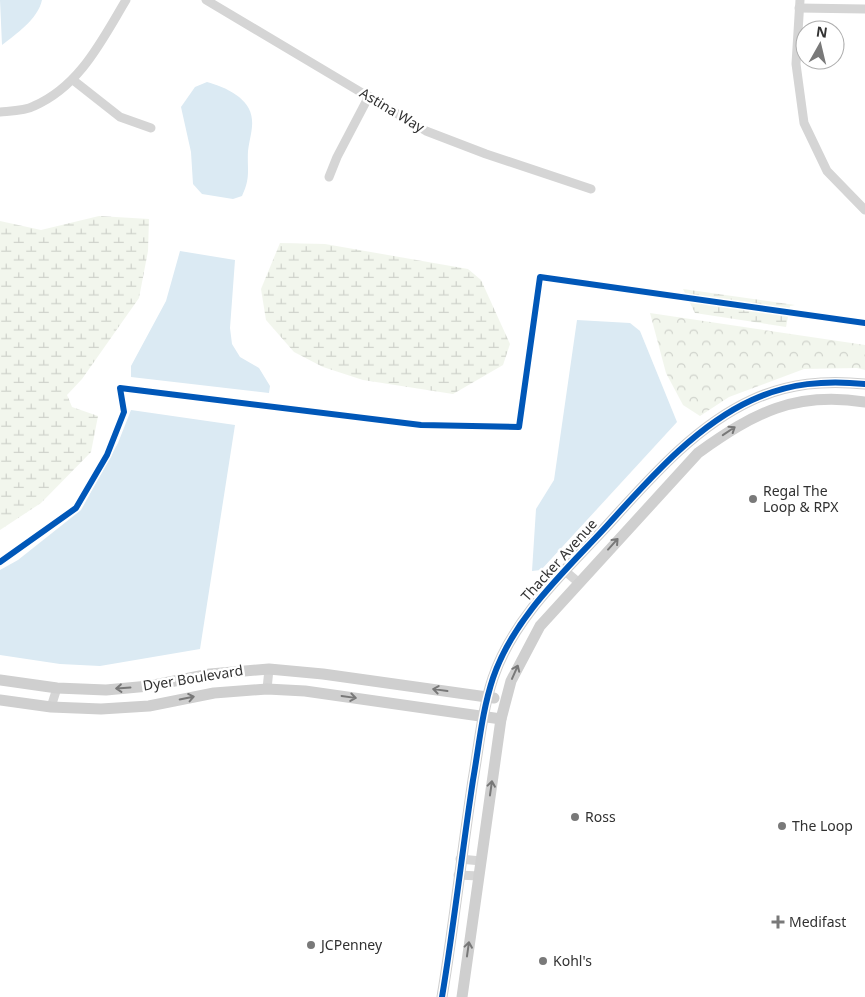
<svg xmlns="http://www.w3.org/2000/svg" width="865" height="997" font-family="'Noto Sans',sans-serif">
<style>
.forest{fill:url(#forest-crowns)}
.wetland{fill:url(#wetland-marsh)}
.water{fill:#dbeaf3}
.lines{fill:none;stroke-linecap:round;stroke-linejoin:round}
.street{stroke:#d5d5d5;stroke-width:9}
.secondary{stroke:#cfcfcf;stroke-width:11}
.cycleway-casing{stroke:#fff;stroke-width:9}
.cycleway{stroke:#0057b8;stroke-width:6}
.oneway{stroke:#787878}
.poi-dot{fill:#797979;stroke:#fff;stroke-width:2}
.labels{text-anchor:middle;stroke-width:5;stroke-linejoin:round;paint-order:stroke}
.street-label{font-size:14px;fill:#313131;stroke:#fff}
.poi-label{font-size:14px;fill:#313131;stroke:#fff;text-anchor:start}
</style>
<defs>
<pattern id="forest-crowns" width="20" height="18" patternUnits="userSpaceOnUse" patternTransform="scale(1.25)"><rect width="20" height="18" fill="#f2f6ed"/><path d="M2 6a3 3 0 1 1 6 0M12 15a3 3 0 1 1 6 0" fill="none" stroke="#d0d3cc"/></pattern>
<pattern id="wetland-marsh" width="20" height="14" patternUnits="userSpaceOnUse" patternTransform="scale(1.25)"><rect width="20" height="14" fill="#f2f6ed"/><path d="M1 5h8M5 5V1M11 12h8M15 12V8" fill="none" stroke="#d0d3cc"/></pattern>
</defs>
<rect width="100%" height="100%" fill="#fff"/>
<path class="forest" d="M 650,313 L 865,345 L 865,370 L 857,368 L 804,369 L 729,397 L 700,416 L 683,405 L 666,373 Z"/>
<g class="wetland">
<path d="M 99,216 L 149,219 L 148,251 L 139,298 L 82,379 L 67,395 L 72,407 L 98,416 L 91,452 L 41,503 L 0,530 L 0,221 L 41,230 Z"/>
<path d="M 280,243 L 325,244 L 468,269 L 481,280 L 510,344 L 503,365 L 453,394 L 363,380 L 323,367 L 294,352 L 266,320 L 261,289 Z"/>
<path d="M 683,289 L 795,305 L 790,306 L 786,327 L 695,313 Z"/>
</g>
<g class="water">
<path d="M 0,0 L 42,0 C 38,19 16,34 2,45 Z"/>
<path d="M 207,82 C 225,87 251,98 252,120 C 253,129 249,141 248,151 C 247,170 251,177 242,196 L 233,199 L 202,194 L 193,184 L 191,152 L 181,107 L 195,87 Z"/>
<path d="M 180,251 L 235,260 L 230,328 L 232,344 L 240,357 L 259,368 L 270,386 L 269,393 L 131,377 L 131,366 L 166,301 Z"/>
<path d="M 577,320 L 630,323 L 640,331 L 677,422 L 541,570 L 532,571 L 536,509 L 554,480 Z"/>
<path d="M 131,410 L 235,425 L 200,649 L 100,666 L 60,664 L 0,655 L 0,570 L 18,560 L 81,510 L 118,443 Z"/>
</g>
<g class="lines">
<g class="street">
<path d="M 206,0 L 426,131 L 486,154 L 591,189"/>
<path d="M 800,0 L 796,64 L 804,123 L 827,171 L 865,210"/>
<path d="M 799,8 L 865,9"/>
<path d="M 73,80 L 120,117 L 151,128"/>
<path d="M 0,112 C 10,111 25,111 34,106 C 80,86 102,40 126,0"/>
<path d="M 329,177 L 337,157 L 369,96"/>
<path d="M 565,571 L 578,582"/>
<path d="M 267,689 L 269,669"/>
<path d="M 51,707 L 57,688"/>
<path d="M 460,859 L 481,861"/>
<path d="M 458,875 L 479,876"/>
</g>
<g class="secondary">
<path d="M 0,680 L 57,688 L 106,690 L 149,686 L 210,674 L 269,669 L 323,674 L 494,698"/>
<path d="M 0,700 L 51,707 L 101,709 L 149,706 L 214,693 L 267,689 L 305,691 L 501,719"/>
<path d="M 442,997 C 454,925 462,852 473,780 C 479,746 482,711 493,678 C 513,619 562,574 603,530 C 646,483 693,427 752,400 C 789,383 825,380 865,384"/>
<path d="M 462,997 L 501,719 L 511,681 L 540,626 L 698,453 C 754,413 794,391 865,402"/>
</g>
<g class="cycleway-casing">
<g id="cycleway">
<path d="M 0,562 L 76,508 L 107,455 L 124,412 L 120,388 L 421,425 L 519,427 L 540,277 L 865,323"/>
<path d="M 442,997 C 454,925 462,852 473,780 C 479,746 482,711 493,678 C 513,619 562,574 603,530 C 646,483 693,427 752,400 C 789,383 825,380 865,384"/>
</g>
</g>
<use href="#cycleway" class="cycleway"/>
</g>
<defs><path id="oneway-shaft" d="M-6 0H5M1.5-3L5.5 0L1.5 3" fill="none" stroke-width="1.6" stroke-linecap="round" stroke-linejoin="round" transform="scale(1.25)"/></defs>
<g class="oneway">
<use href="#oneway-shaft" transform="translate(729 431) rotate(-34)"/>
<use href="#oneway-shaft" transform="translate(613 544) rotate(-48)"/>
<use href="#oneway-shaft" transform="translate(515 672) rotate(-66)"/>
<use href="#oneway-shaft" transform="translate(123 688) rotate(176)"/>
<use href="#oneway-shaft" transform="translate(440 690) rotate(-172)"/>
<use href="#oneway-shaft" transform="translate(349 697) rotate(8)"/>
<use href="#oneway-shaft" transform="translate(187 698) rotate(-11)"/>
<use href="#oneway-shaft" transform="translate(491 788) rotate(-82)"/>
<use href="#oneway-shaft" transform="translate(468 949) rotate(-82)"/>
</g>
<g class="poi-dot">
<circle cx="753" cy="499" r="5"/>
<circle cx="575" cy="817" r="5"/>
<circle cx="782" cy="826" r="5"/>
<path d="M775.5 914.5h5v5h5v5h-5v5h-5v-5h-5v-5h5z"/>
<circle cx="311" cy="945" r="5"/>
<circle cx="543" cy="961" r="5"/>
</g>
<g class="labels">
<g class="street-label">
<text transform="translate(392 110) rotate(31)" y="5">Astina Way</text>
<text transform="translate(559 560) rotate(-48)" y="5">Thacker Avenue</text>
<text transform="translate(193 678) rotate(-9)" y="5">Dyer Boulevard</text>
</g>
<g class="poi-label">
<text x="763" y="496">Regal The<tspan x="763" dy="16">Loop &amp; RPX</tspan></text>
<text x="585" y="822">Ross</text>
<text x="792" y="831">The Loop</text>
<text x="789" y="927">Medifast</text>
<text x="321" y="950">JCPenney</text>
<text x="553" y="966">Kohl's</text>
</g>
</g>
<g transform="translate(820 45) rotate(8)"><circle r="24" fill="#ffffff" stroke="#adadad"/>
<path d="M0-4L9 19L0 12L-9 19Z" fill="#797979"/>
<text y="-8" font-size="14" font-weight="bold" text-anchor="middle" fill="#313131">N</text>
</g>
</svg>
